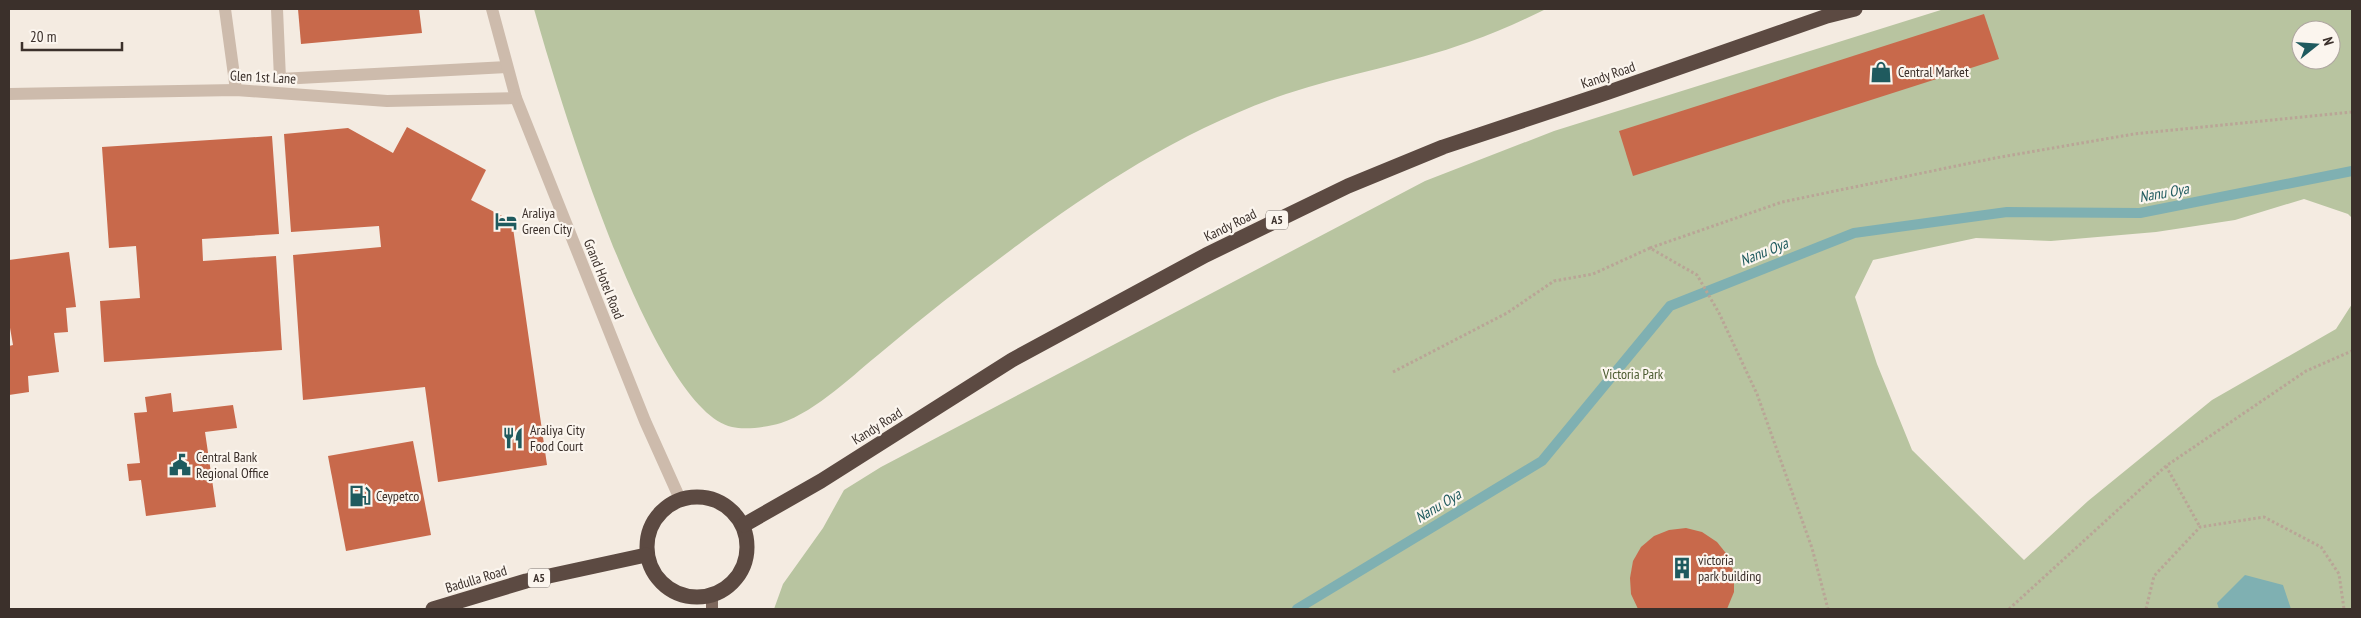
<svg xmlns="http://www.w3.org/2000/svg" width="2361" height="618" font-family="'PT Sans Narrow',sans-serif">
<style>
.green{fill:#b8c4a0;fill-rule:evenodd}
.water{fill:#7fb0b2}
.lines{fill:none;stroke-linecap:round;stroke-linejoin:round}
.stream{stroke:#7fb0b2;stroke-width:10}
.building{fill:#c8694b}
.path{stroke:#b9a596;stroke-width:3;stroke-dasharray:2.5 2.5;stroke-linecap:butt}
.minor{stroke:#cdbbac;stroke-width:12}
.major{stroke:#7d675c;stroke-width:12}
.highway{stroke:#5c4a42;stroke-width:15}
.labels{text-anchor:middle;stroke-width:4.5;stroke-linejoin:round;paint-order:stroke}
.shield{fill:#fbf5ee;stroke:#756b66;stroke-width:1}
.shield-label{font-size:12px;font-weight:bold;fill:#3b302b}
.poi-label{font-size:14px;fill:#3b302b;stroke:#fbf5ee;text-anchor:start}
.street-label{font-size:14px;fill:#3b302b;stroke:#fbf5ee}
.park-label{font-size:14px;fill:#4a5a2e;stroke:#fbf5ee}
.water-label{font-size:15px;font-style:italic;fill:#1f5a5e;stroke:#fbf5ee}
</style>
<rect width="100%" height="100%" fill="#f4ebe1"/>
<g class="green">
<path d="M 534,9 L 1546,9 C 1521,21 1495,33 1469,42 C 1409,64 1346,74 1286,94 C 1186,128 1095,187 1011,250 C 968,282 925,315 884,350 C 854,374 817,411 781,423 C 767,427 746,430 732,427 C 651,409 556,87 534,9 Z"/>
<path d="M 1944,9 L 2352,9 L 2352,218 L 2348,214 L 2304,199 L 2235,220 L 2156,232 L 2051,241 L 1976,238 L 1873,260 L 1855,297 L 1877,364 L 1912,450 L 2024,560 L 2088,501 L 2212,400 L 2336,329 L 2352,304 L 2352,609 L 774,609 L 783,584 L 823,528 L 844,490 L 881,467 L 1425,181 L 1554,131 ZM 2301,30 L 2331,30 L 2331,60 L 2301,60 Z"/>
</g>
<path class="water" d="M 2245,575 L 2283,585 L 2291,609 L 2219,609 L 2217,603 Z"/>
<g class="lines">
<path class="stream" d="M 1297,609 L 1542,461 L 1670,306 L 1854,233 L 2007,212 L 2140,213 L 2352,171"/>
</g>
<g class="building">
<path d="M 298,9 L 419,9 L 422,33 L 301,44 Z"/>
<path d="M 1984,14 L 1999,59 L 1633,176 L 1619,131 Z"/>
<path d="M 407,127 L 486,170 L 471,200 L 512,221 L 547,465 L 438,482 L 425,387 L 303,400 L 293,255 L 381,247 L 379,226 L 291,232 L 284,134 L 348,128 L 393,153 Z"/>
<path d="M 272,136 L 279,234 L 202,239 L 203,261 L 276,256 L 282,350 L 104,362 L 100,301 L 140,298 L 136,246 L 109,248 L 102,147 Z"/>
<path d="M 69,252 L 76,307 L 66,308 L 68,332 L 54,333 L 59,372 L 28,376 L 29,392 L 9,395 L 9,346 L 13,345 L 9,322 L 9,260 Z"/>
<path d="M 171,393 L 173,412 L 233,405 L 237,428 L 205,432 L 216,507 L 146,516 L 141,480 L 129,481 L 127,464 L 140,463 L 134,413 L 147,412 L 145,397 Z"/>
<path d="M 413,441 L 431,535 L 346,551 L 328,456 Z"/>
<path d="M 1686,528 L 1702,532 L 1717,542 L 1729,557 L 1734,574 L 1734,592 L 1727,609 L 1638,609 L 1631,594 L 1630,578 L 1633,561 L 1641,547 L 1654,536 L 1669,530 Z"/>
</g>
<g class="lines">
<g class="path">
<path d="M 1650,248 L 1782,202 L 1995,158 L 2134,134 L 2352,112"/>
<path d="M 1393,372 L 1507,313 L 1554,281 L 1593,274 L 1650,248 L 1697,275 L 1719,313 L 1757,394 L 1812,548 L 1828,609"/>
<path d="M 2166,466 L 2200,527"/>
<path d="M 2009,609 L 2166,466 L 2306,371 L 2352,351"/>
<path d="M 2146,609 L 2154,576 L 2200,527 L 2264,517 L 2321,547 L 2339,574 L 2344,609"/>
</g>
<g class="minor">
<path d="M 225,9 L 236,90"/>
<path d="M 277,9 L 280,79 L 507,67"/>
<path d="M 492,9 L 516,98 L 645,421 L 680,499"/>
<path d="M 9,94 L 236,90 L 387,101 L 516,98"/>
</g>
<path class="major" d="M 712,609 L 712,596"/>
<g class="highway">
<circle cx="697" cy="547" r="50"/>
<path d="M 744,525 L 821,481 L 1012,360 L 1206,255 L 1348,186 L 1443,147 L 1609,92 L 1827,16 L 1855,9"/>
<path d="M 433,609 L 526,581 L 646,555"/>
</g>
</g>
<defs>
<g id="shop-bare" transform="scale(1.725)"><path d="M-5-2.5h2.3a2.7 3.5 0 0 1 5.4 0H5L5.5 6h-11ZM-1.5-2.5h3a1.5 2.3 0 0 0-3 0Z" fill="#1f5a5e" stroke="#fbf5ee" stroke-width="2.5" paint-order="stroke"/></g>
<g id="hotel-bare" transform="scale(1.725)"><path d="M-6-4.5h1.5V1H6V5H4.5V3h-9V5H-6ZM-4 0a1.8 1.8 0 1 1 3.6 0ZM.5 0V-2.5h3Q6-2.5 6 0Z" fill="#1f5a5e" stroke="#fbf5ee" stroke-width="2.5" paint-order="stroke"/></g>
<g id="restaurant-bare" transform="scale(1.725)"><path d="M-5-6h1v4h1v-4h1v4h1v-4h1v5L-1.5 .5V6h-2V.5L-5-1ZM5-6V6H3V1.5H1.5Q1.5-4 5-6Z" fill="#1f5a5e" stroke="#fbf5ee" stroke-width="2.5" paint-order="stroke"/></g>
<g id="civic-bare" transform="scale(1.725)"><path d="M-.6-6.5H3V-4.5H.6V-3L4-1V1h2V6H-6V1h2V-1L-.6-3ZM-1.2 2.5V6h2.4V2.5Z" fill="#1f5a5e" stroke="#fbf5ee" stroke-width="2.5" paint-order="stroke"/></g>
<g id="fuel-bare" transform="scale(1.725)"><path d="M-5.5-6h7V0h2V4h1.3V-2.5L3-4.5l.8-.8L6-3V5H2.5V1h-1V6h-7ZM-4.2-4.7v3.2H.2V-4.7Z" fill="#1f5a5e" stroke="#fbf5ee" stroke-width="2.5" paint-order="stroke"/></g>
<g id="building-bare" transform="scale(1.725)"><path d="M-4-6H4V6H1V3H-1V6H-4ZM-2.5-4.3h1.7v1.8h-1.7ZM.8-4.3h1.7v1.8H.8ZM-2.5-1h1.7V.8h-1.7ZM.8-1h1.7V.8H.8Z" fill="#1f5a5e" stroke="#fbf5ee" stroke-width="2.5" paint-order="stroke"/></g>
</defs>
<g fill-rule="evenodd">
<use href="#shop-bare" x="1881" y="72"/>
<use href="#hotel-bare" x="506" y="221"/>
<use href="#restaurant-bare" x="513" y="438"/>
<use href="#civic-bare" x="180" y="465"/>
<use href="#fuel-bare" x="360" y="496"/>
<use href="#building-bare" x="1682" y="568"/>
</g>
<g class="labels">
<g class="shield">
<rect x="1266" y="210.5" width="22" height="19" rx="4"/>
<rect x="528" y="568.5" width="22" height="19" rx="4"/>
</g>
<g class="shield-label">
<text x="1277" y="224">A5</text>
<text x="539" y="582">A5</text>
</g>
<g class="poi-label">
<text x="1898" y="77">Central Market</text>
<text x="522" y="218">Araliya<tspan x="522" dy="16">Green City</tspan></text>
<text x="530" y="435">Araliya City<tspan x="530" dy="16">Food Court</tspan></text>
<text x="196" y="462">Central Bank<tspan x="196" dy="16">Regional Office</tspan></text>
<text x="376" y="501">Ceypetco</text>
<text x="1698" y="565">victoria<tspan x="1698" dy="16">park building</tspan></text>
</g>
<g class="street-label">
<text transform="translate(1608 75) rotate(-19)" y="5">Kandy Road</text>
<text transform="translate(263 77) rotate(3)" y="5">Glen 1st Lane</text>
<text transform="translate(1230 225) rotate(-26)" y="5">Kandy Road</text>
<text transform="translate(604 279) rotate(68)" y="5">Grand Hotel Road</text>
<text transform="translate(877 426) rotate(-32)" y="5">Kandy Road</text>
<text transform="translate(476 579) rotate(-17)" y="5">Badulla Road</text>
</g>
<g class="park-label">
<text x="1633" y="379">Victoria Park</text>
</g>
<g class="water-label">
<text transform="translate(2164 193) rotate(-10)" y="5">Nanu Oya</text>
<text transform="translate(1764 252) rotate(-22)" y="5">Nanu Oya</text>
<text transform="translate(1438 506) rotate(-31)" y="5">Nanu Oya</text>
</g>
</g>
<rect width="2361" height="618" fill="none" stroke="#3b302b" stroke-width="20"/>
<g transform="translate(2316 45) rotate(73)"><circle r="24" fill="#fbf5ee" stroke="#aea6a0"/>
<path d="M0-4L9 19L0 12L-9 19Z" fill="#1f5a5e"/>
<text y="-8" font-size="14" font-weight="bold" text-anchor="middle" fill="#3b302b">N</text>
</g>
<path d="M22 42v8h100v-8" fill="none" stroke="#3b302b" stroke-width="2.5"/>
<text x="30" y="42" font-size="15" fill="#3b302b" stroke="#fbf5ee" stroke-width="4" paint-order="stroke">20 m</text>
</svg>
